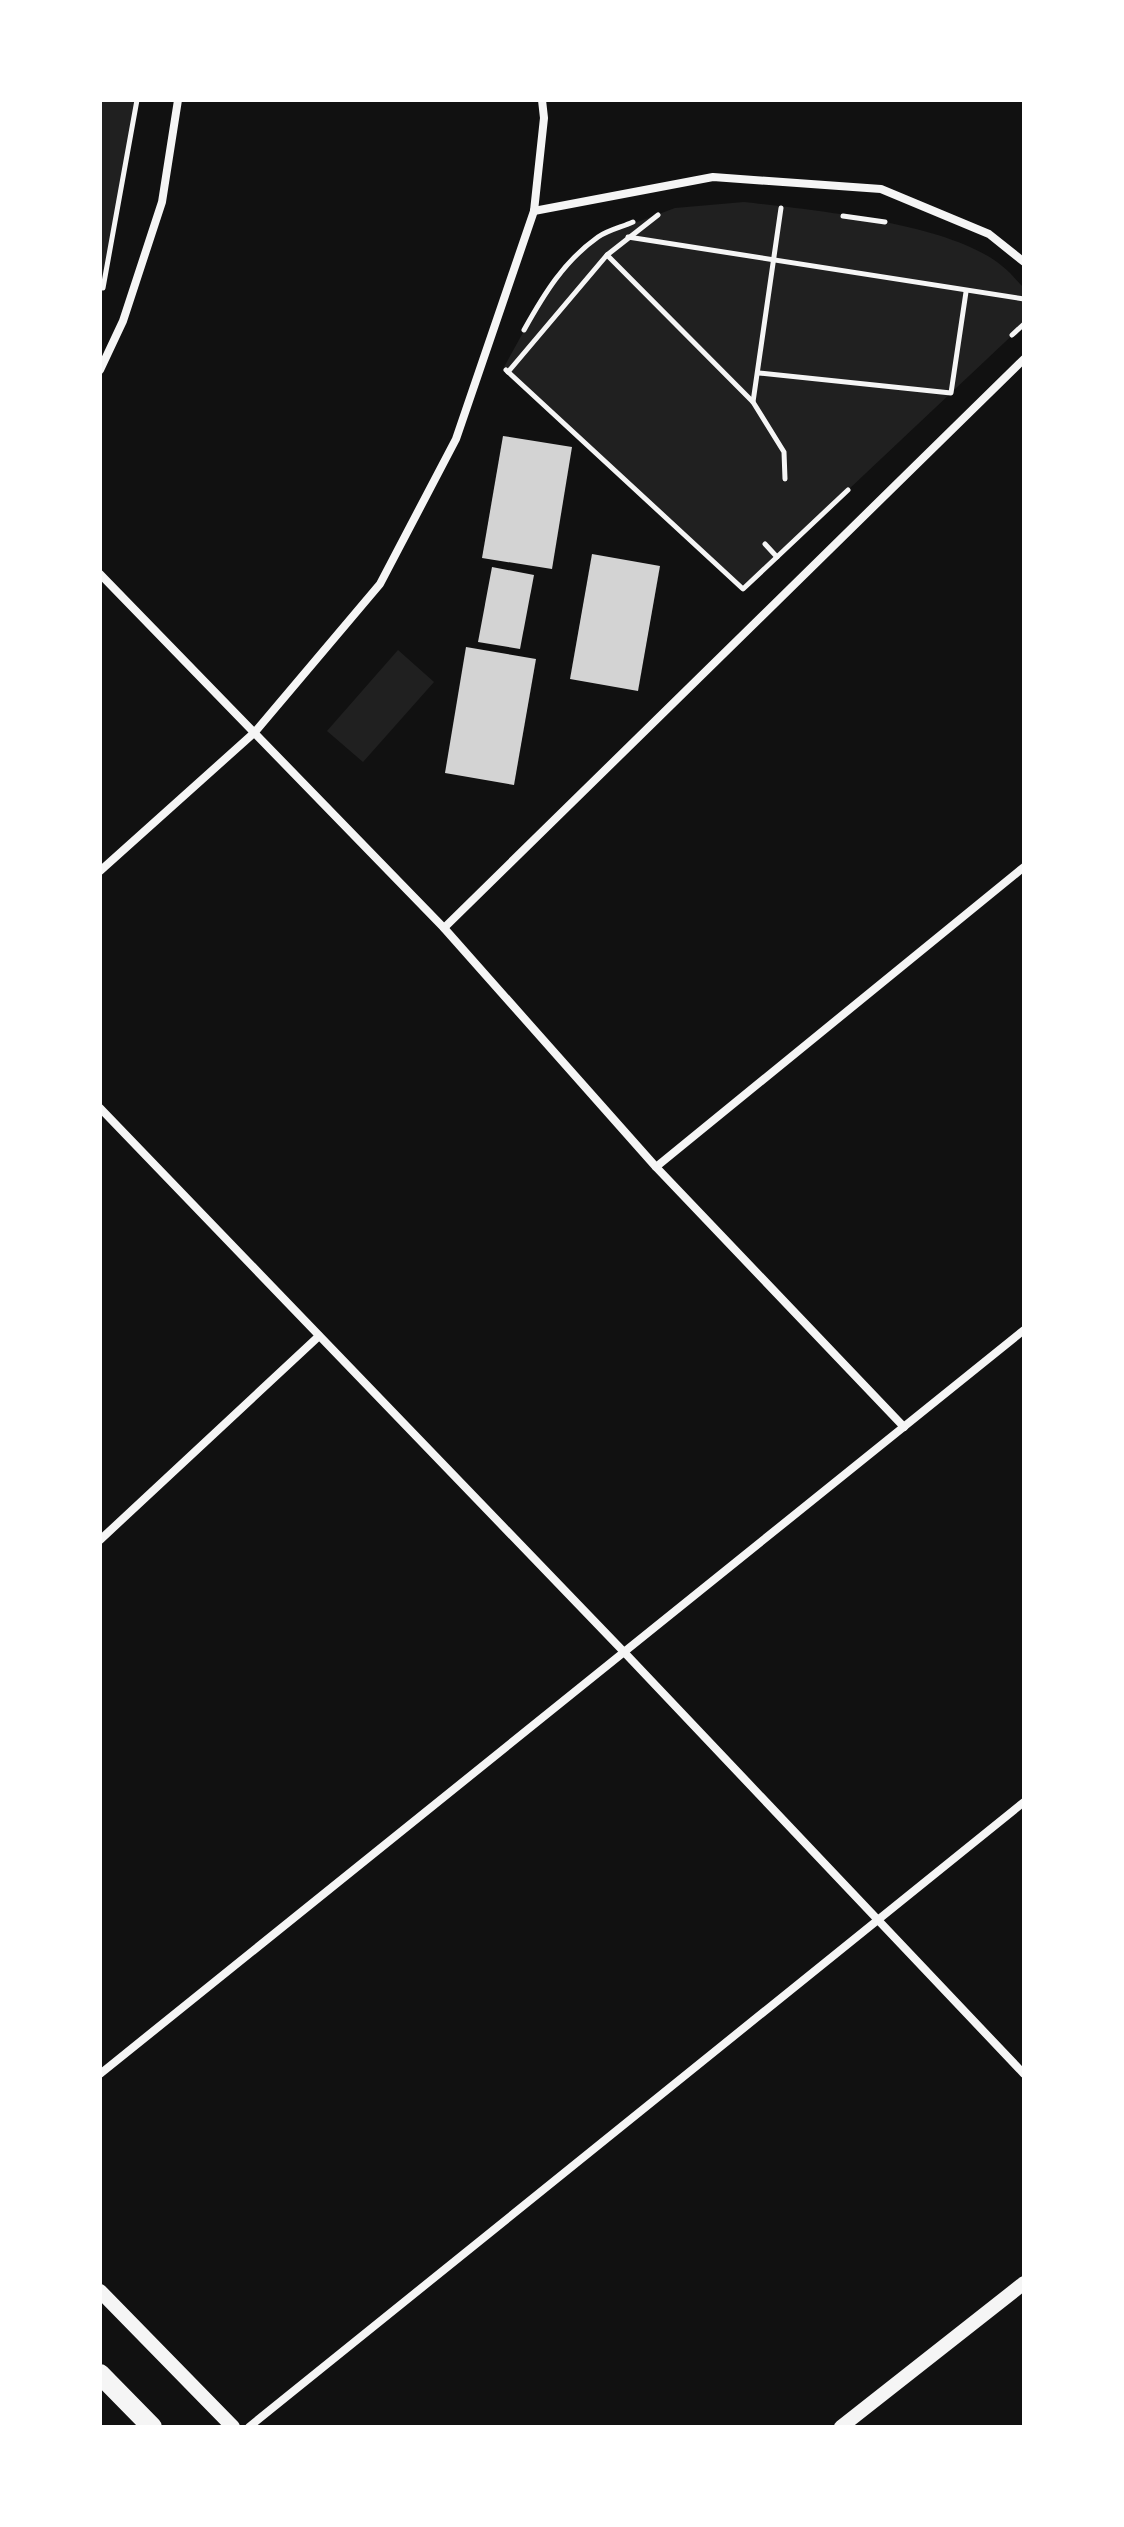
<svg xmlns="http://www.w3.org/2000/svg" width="1124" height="2527" font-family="'Asap Condensed',sans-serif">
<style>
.green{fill:#202020}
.building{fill:#d3d3d3}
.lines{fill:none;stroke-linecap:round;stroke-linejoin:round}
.path{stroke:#f5f5f5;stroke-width:5}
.minor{stroke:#f5f5f5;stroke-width:8}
.tertiary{stroke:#f5f5f5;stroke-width:14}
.primary{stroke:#f5f5f5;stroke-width:20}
</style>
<rect width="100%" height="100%" fill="#111"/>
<g class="green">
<path d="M 100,100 L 137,100 L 100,305 Z"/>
<path d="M 744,202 C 811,210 951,223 1002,266 C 1010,272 1017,281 1024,288 L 1024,324 L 743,589 L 504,367 L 551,282 L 600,236 L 675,208 Z"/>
<path d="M 398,650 L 434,682 L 363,762 L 327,731 Z"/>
</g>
<g class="building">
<path d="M 503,436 L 572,447 L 552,569 L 482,558 Z"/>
<path d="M 592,554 L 660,566 L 638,691 L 570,679 Z"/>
<path d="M 492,567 L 534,575 L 520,649 L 478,642 Z"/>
<path d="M 466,647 L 536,659 L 514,785 L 445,773 Z"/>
</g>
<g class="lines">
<g class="path">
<path d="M 843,216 L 885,222"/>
<path d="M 628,237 L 1024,299"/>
<path d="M 607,255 L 753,402 L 784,452 L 785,479"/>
<path d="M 103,288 L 137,100"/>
<path d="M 524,330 C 544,294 564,261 598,237 C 608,230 622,227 633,222"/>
<path d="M 1012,335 L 1024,324"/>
<path d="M 506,370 L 743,589 L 848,490"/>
<path d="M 508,372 L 607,255 L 658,215"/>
<path d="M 759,373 L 951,393 L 966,292"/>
<path d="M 753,402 L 781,208"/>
<path d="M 765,544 L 777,557"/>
</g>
<g class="minor">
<path d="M 534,211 L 713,177 L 881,189 L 989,234 L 1024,262"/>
<path d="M 100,370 L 123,321 L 162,202 L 178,100"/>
<path d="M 100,574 L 444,928 L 656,1167 L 904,1427"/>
<path d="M 100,871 L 255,732 L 380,584 L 456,439 L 534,211 L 544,118 L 542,100"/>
<path d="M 444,928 L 1024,359"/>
<path d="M 100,1108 L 624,1652 L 1024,2074"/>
<path d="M 656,1167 L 1024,867"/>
<path d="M 100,1540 L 319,1336"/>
<path d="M 100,2074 L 1024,1330"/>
<path d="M 249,2427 L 1024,1802"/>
</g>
<g class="tertiary">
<path d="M 100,2291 L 233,2427"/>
<path d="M 841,2427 L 1024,2283"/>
</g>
<path class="primary" d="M 100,2374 L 152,2427"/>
</g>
<rect width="1124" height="2527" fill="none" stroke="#ffffff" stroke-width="204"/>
</svg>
